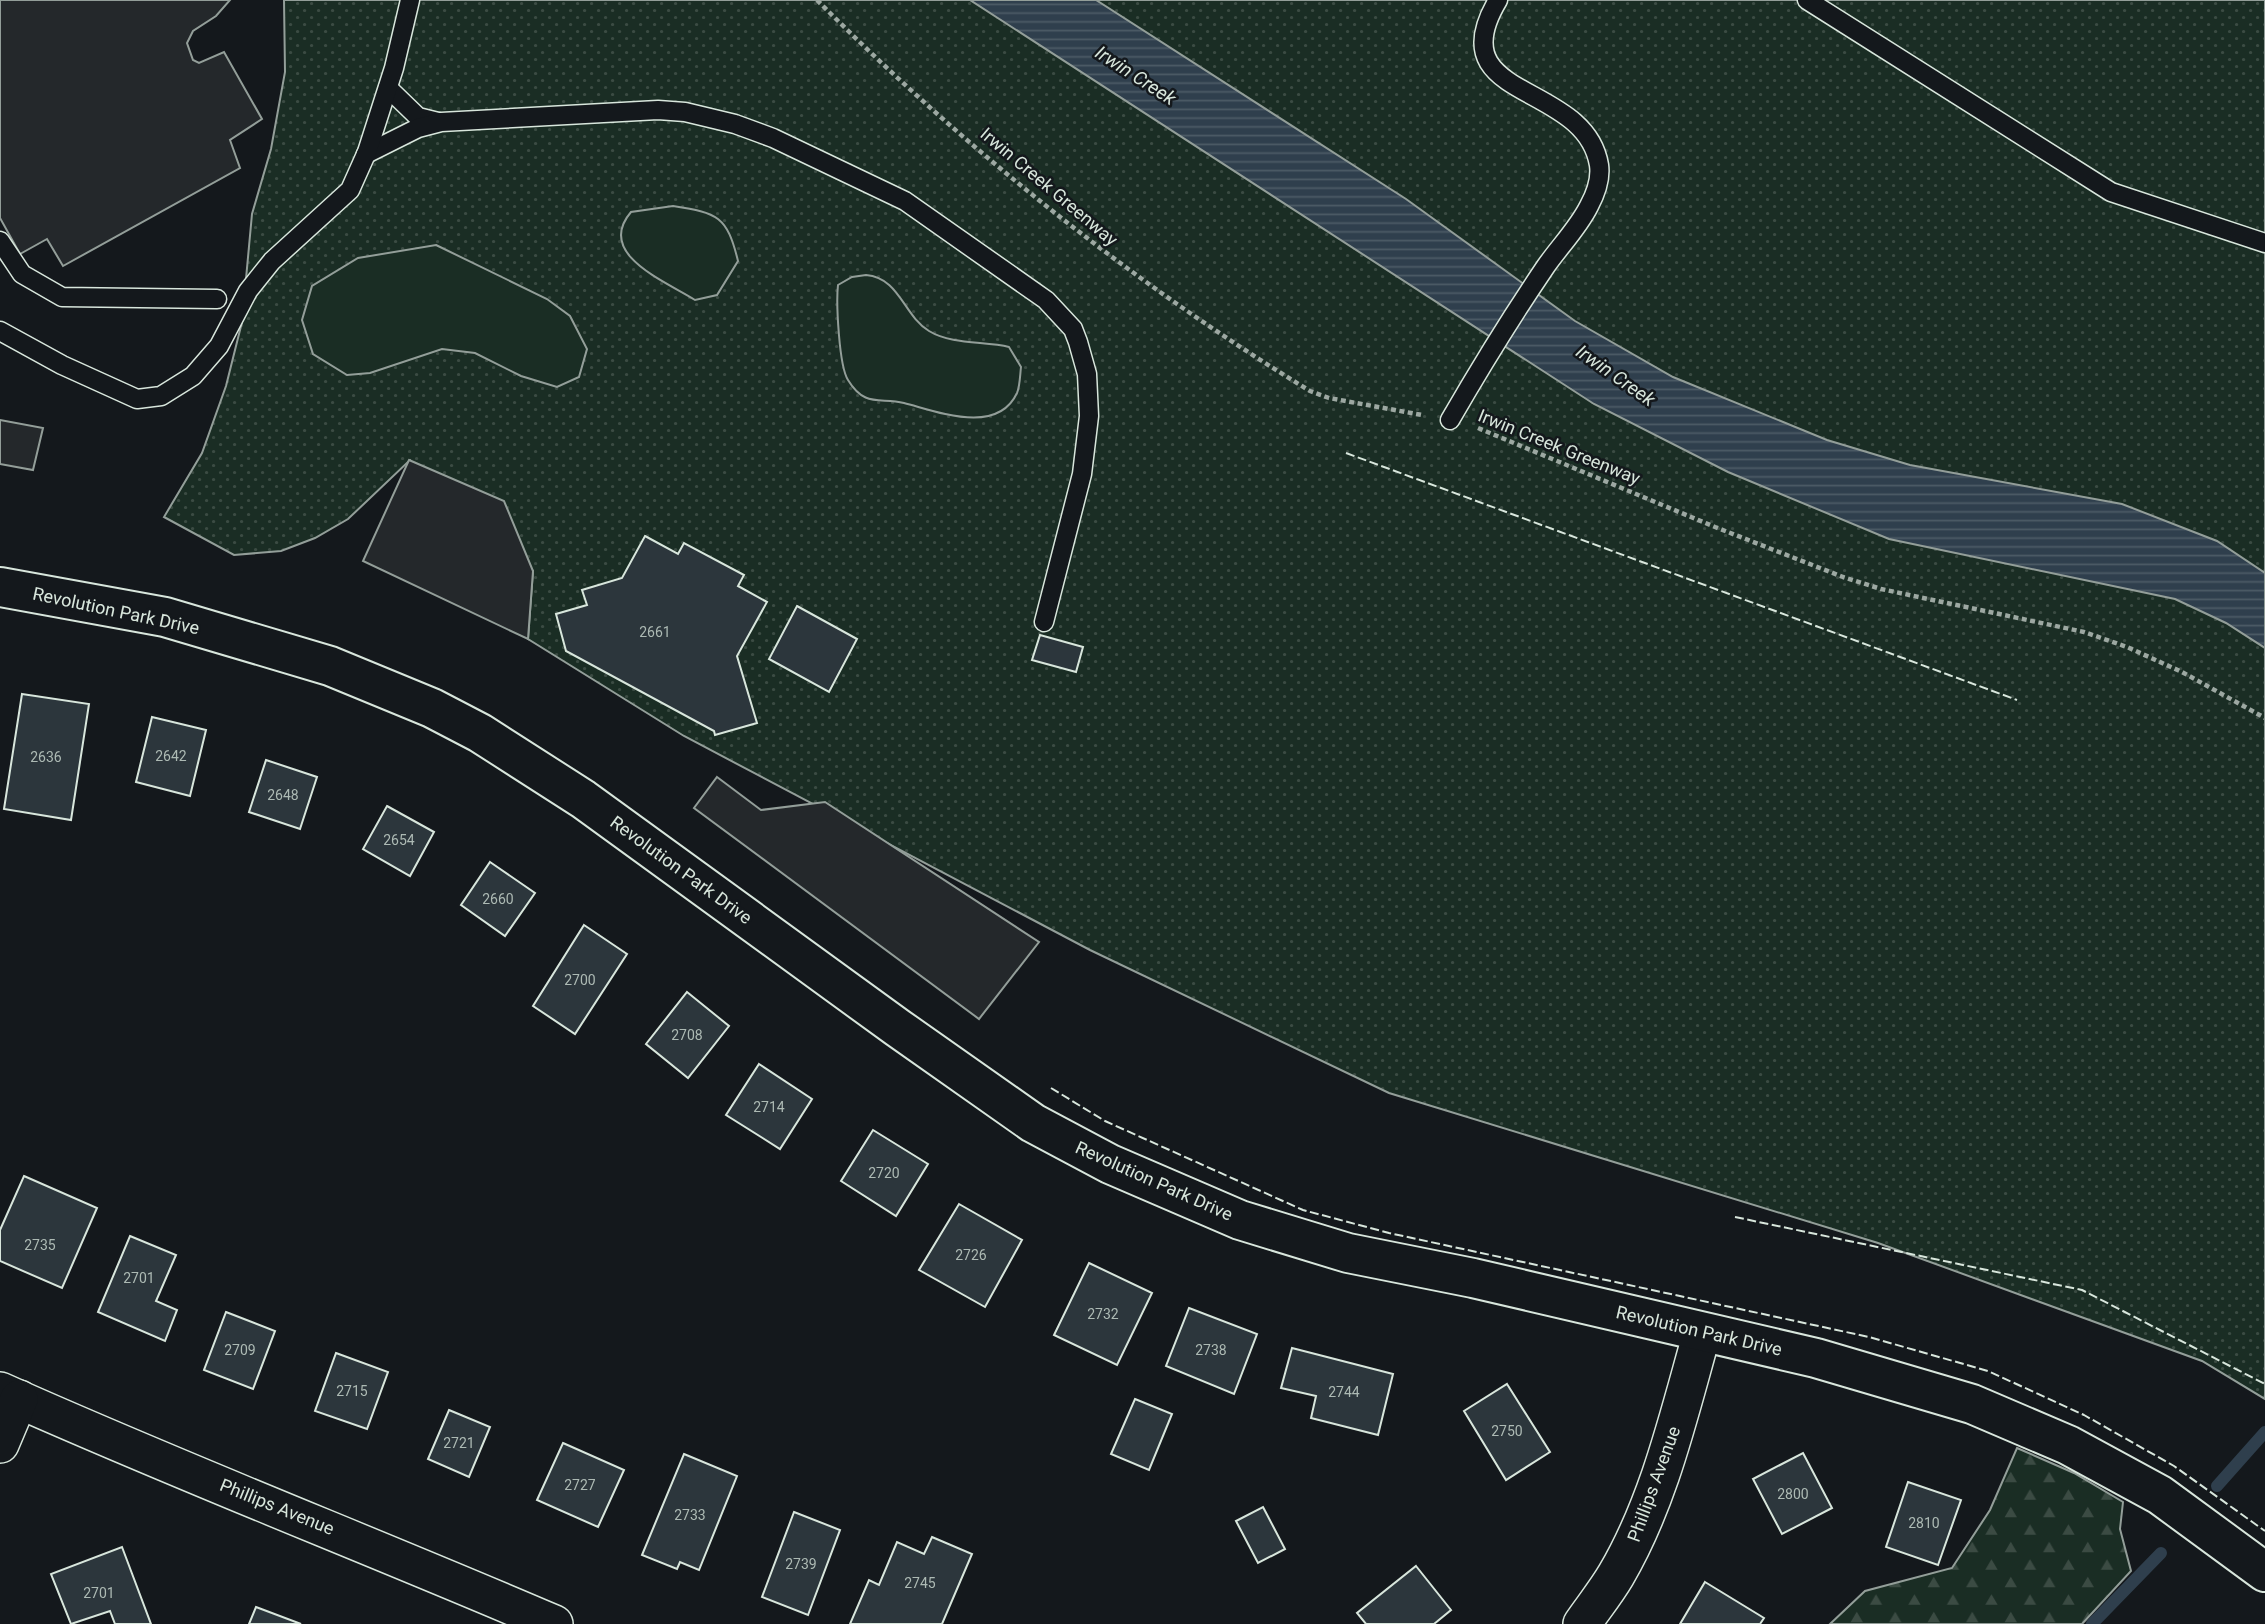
<svg xmlns="http://www.w3.org/2000/svg" width="2265" height="1624" font-family="Roboto,sans-serif">
<style>
.grass{fill:url(#grass-dots);stroke:#939e99;stroke-width:2}
.forest{fill:url(#forest-firs);stroke:#939e99;stroke-width:2}
.park{fill:#1a2d24;stroke:#939e99;stroke-width:2}
.parking{fill:#24282b;stroke:#939e99;stroke-width:2}
.water{fill:url(#water-rules);stroke:#939e99;stroke-width:2}
.lines{fill:none;stroke-linecap:round;stroke-linejoin:round}
.stream{stroke:#2f3f4d;stroke-width:12}
.building{fill:#2c363c;stroke:#d8e6dc;stroke-width:2}
.service-casing{stroke:#d8e6dc;stroke-width:21}
.minor-casing{stroke:#d8e6dc;stroke-width:40}
.tertiary-casing{stroke:#d8e6dc;stroke-width:42}
.path{stroke:#9da8a2;stroke-width:4.5;stroke-dasharray:5 3.5;stroke-linecap:butt}
.service{stroke:#14181c;stroke-width:18}
.minor{stroke:#14181c;stroke-width:37}
.tertiary{stroke:#14181c;stroke-width:38}
.fence{stroke:#d8e6dc;stroke-width:2;stroke-dasharray:9 3.5;stroke-linecap:butt}
.labels{text-anchor:middle;stroke-width:5;stroke-linejoin:round;paint-order:stroke}
.number-label{font-size:14px;fill:#adbab4}
.street-label{font-size:18px;fill:#d8e6dc;stroke:#14181c}
.water-label{font-size:19px;font-style:italic;fill:#d8e6dc;stroke:#14181c}
</style>
<defs>
<pattern id="grass-dots" width="8" height="8" patternUnits="userSpaceOnUse" patternTransform="scale(1.75)"><rect width="8" height="8" fill="#1a2d24"/><path d="M2 2h.1M6 6h.1" fill="none" stroke="#3b4b43" stroke-width="1.8" stroke-linecap="round"/></pattern>
<pattern id="forest-firs" width="22" height="20" patternUnits="userSpaceOnUse" patternTransform="scale(1.75)"><rect width="22" height="20" fill="#1a2d24"/><path d="M5 1l3.5 6h-7zM16 11l3.5 6h-7z" fill="#3b4b43"/></pattern>
<pattern id="water-rules" width="6" height="5" patternUnits="userSpaceOnUse" patternTransform="scale(1.75)"><rect width="6" height="5" fill="#2f3f4d"/><path d="M0 2.5h6" fill="none" stroke="#4c5b66"/></pattern>
</defs>
<rect width="100%" height="100%" fill="#14181c"/>
<path class="grass" d="M 284,0 L 2265,0 L 2265,1399 L 2202,1361 L 1878,1243 L 1389,1093 L 1090,950 L 684,736 L 528,639 L 533,571 L 410,460 L 348,519 L 315,538 L 281,551 L 234,555 L 164,517 L 202,453 L 226,386 L 242,322 L 252,214 L 271,149 L 285,72 Z"/>
<path class="forest" d="M 2017,1448 L 2074,1473 L 2123,1502 L 2120,1529 L 2131,1571 L 2082,1624 L 1830,1624 L 1865,1591 L 1952,1568 L 1990,1510 Z"/>
<g class="park">
<path d="M 673,206 C 718,213 727,216 738,261 L 717,295 L 695,300 C 665,281 595,254 631,212 Z"/>
<path d="M 436,245 L 547,299 L 570,316 L 587,349 L 579,377 L 557,387 L 521,376 L 475,353 L 442,349 L 370,373 L 347,375 L 313,354 L 302,320 L 312,286 L 358,258 Z"/>
<path d="M 866,275 C 900,278 903,315 929,331 C 952,345 984,341 1009,347 L 1021,367 C 1020,375 1020,386 1017,393 C 997,436 936,411 904,403 C 880,397 865,408 848,380 C 839,366 836,303 838,285 L 852,277 Z"/>
</g>
<g class="parking">
<path d="M 0,0 L 230,0 L 216,16 L 193,31 L 187,43 L 193,60 L 199,63 L 224,52 L 262,119 L 230,140 L 240,168 L 63,266 L 47,239 L 20,254 L 0,218 Z"/>
<path d="M 0,420 L 43,428 L 33,470 L 0,464 Z"/>
<path d="M 409,460 L 504,501 L 533,571 L 528,639 L 363,561 Z"/>
<path d="M 717,777 L 761,810 L 825,802 L 1039,942 L 979,1019 L 694,808 Z"/>
</g>
<path class="water" d="M 970,0 L 1096,0 L 1406,199 L 1575,321 L 1673,377 L 1827,440 L 1910,465 L 2122,504 L 2217,541 L 2265,573 L 2265,648 L 2226,623 L 2175,599 L 1889,539 L 1728,472 L 1594,404 Z"/>
<g class="lines">
<g class="stream">
<path d="M 2217,1486 L 2265,1432"/>
<path d="M 2092,1624 L 2161,1553"/>
</g>
</g>
<g class="building">
<path d="M 645,536 L 678,554 L 684,543 L 744,575 L 738,586 L 767,602 L 737,656 L 757,723 L 715,735 L 714,731 L 566,651 L 556,614 L 587,605 L 582,590 L 622,578 Z"/>
<path d="M 797,606 L 857,639 L 829,692 L 769,659 Z"/>
<path d="M 1040,635 L 1083,647 L 1076,672 L 1032,660 Z"/>
<path d="M 22,694 L 89,704 L 71,820 L 4,809 Z"/>
<path d="M 152,717 L 206,730 L 190,796 L 136,782 Z"/>
<path d="M 266,760 L 317,777 L 300,829 L 249,812 Z"/>
<path d="M 387,806 L 434,832 L 410,876 L 363,849 Z"/>
<path d="M 490,862 L 535,893 L 505,936 L 461,905 Z"/>
<path d="M 584,925 L 627,954 L 575,1034 L 533,1006 Z"/>
<path d="M 687,992 L 729,1026 L 688,1078 L 646,1044 Z"/>
<path d="M 759,1064 L 812,1099 L 780,1149 L 726,1115 Z"/>
<path d="M 873,1130 L 928,1164 L 896,1216 L 841,1181 Z"/>
<path d="M 24,1176 L 97,1208 L 62,1288 L 0,1261 L 0,1230 Z"/>
<path d="M 959,1204 L 1022,1240 L 985,1307 L 919,1270 Z"/>
<path d="M 130,1236 L 176,1255 L 156,1301 L 177,1310 L 165,1341 L 98,1312 Z"/>
<path d="M 1089,1263 L 1152,1293 L 1117,1365 L 1054,1335 Z"/>
<path d="M 1189,1308 L 1257,1334 L 1234,1394 L 1166,1366 Z"/>
<path d="M 226,1312 L 275,1331 L 253,1389 L 204,1370 Z"/>
<path d="M 1292,1348 L 1393,1374 L 1378,1435 L 1311,1418 L 1316,1396 L 1281,1388 Z"/>
<path d="M 336,1353 L 388,1372 L 367,1429 L 315,1411 Z"/>
<path d="M 1507,1384 L 1550,1452 L 1506,1480 L 1464,1411 Z"/>
<path d="M 1135,1399 L 1172,1414 L 1149,1470 L 1111,1454 Z"/>
<path d="M 449,1410 L 490,1427 L 469,1477 L 428,1459 Z"/>
<path d="M 563,1443 L 624,1470 L 598,1527 L 537,1500 Z"/>
<path d="M 1803,1453 L 1832,1508 L 1782,1534 L 1753,1479 Z"/>
<path d="M 684,1454 L 737,1476 L 699,1570 L 680,1562 L 677,1569 L 642,1555 Z"/>
<path d="M 1908,1482 L 1961,1500 L 1938,1565 L 1886,1547 Z"/>
<path d="M 1263,1507 L 1285,1549 L 1258,1563 L 1236,1521 Z"/>
<path d="M 794,1512 L 840,1530 L 808,1615 L 762,1597 Z"/>
<path d="M 932,1537 L 972,1554 L 942,1624 L 850,1624 L 869,1580 L 879,1585 L 897,1542 L 924,1554 Z"/>
<path d="M 122,1547 L 151,1624 L 115,1624 L 110,1611 L 71,1624 L 51,1574 Z"/>
<path d="M 1416,1566 L 1451,1610 L 1434,1624 L 1366,1624 L 1357,1613 Z"/>
<path d="M 1705,1582 L 1764,1618 L 1760,1624 L 1680,1624 Z"/>
<path d="M 256,1607 L 301,1624 L 249,1624 Z"/>
</g>
<g class="lines">
<g class="service-casing">
<g id="service">
<path d="M 1807,0 L 2111,192 L 2265,243"/>
<path d="M 388,88 L 418,117 L 438,122"/>
<path d="M 366,154 L 418,128 L 441,122 L 658,110 L 685,112 L 735,124 L 773,138 L 905,201 L 1046,300 L 1073,329 L 1078,342 L 1087,374 L 1089,416 L 1082,474 L 1044,622"/>
<path d="M 0,241 L 22,274 L 62,297 L 217,299"/>
<path d="M 0,331 L 62,365 L 137,399 L 161,396 L 193,376 L 219,346 L 248,291 L 272,261 L 350,190 L 367,152 L 394,68 L 410,0"/>
<path d="M 1450,420 C 1480,368 1512,316 1546,266 C 1560,246 1578,228 1589,206 C 1596,193 1601,179 1599,165 C 1585,80 1437,102 1498,0"/>
</g>
</g>
<g class="minor-casing">
<g id="minor">
<path d="M 0,1391 C 183,1473 370,1545 554,1624"/>
<path d="M 0,1444 L 19,1399"/>
<path d="M 1582,1624 C 1593,1608 1606,1592 1616,1575 C 1659,1502 1679,1414 1702,1333"/>
</g>
</g>
<g class="tertiary-casing">
<path id="tertiary" d="M 0,587 L 165,617 L 330,666 L 432,708 L 480,733 L 583,799 L 898,1028 L 1033,1123 L 1110,1164 L 1240,1220 L 1348,1253 L 1473,1278 L 1816,1358 L 1972,1404 L 2068,1445 L 2160,1495 L 2265,1572"/>
</g>
<g class="path">
<path d="M 817,0 C 965,149 1131,282 1310,391 L 1329,398 L 1422,415"/>
<path d="M 1478,428 L 1715,527 L 1843,577 L 1881,589 L 2084,632 L 2127,647 L 2182,672 L 2265,718"/>
</g>
<use href="#service" class="service"/>
<use href="#minor" class="minor"/>
<use href="#tertiary" class="tertiary"/>
<g class="fence">
<path d="M 1346,453 L 2017,700"/>
<path d="M 1051,1088 L 1105,1121 L 1303,1210 L 1389,1233 L 1869,1337 L 1988,1371 L 2084,1415 L 2174,1466 L 2265,1531"/>
<path d="M 1735,1217 L 2082,1290 L 2265,1384"/>
</g>
</g>
<g class="labels">
<g class="number-label">
<text x="655" y="637">2661</text>
<text x="171" y="761">2642</text>
<text x="46" y="762">2636</text>
<text x="283" y="800">2648</text>
<text x="399" y="845">2654</text>
<text x="498" y="904">2660</text>
<text x="580" y="985">2700</text>
<text x="687" y="1040">2708</text>
<text x="769" y="1112">2714</text>
<text x="884" y="1178">2720</text>
<text x="40" y="1250">2735</text>
<text x="971" y="1260">2726</text>
<text x="139" y="1283">2701</text>
<text x="1103" y="1319">2732</text>
<text x="240" y="1355">2709</text>
<text x="1211" y="1355">2738</text>
<text x="352" y="1396">2715</text>
<text x="1344" y="1397">2744</text>
<text x="1507" y="1436">2750</text>
<text x="459" y="1448">2721</text>
<text x="580" y="1490">2727</text>
<text x="1793" y="1499">2800</text>
<text x="690" y="1520">2733</text>
<text x="1924" y="1528">2810</text>
<text x="801" y="1569">2739</text>
<text x="920" y="1588">2745</text>
<text x="99" y="1598">2701</text>
</g>
<g class="street-label">
<text transform="translate(1049 187) rotate(40)" y="6">Irwin Creek Greenway</text>
<text transform="translate(1559 447) rotate(22)" y="6">Irwin Creek Greenway</text>
<text transform="translate(116 611) rotate(12)" y="6">Revolution Park Drive</text>
<text transform="translate(681 870) rotate(36)" y="6">Revolution Park Drive</text>
<text transform="translate(1154 1181) rotate(24)" y="6">Revolution Park Drive</text>
<text transform="translate(1699 1331) rotate(13)" y="6">Revolution Park Drive</text>
<text transform="translate(1654 1484) rotate(-70)" y="6">Phillips Avenue</text>
<text transform="translate(277 1507) rotate(22)" y="6">Phillips Avenue</text>
</g>
<g class="water-label">
<text transform="translate(1136 75) rotate(33)" y="7">Irwin Creek</text>
<text transform="translate(1616 375) rotate(35)" y="7">Irwin Creek</text>
</g>
</g>
</svg>
